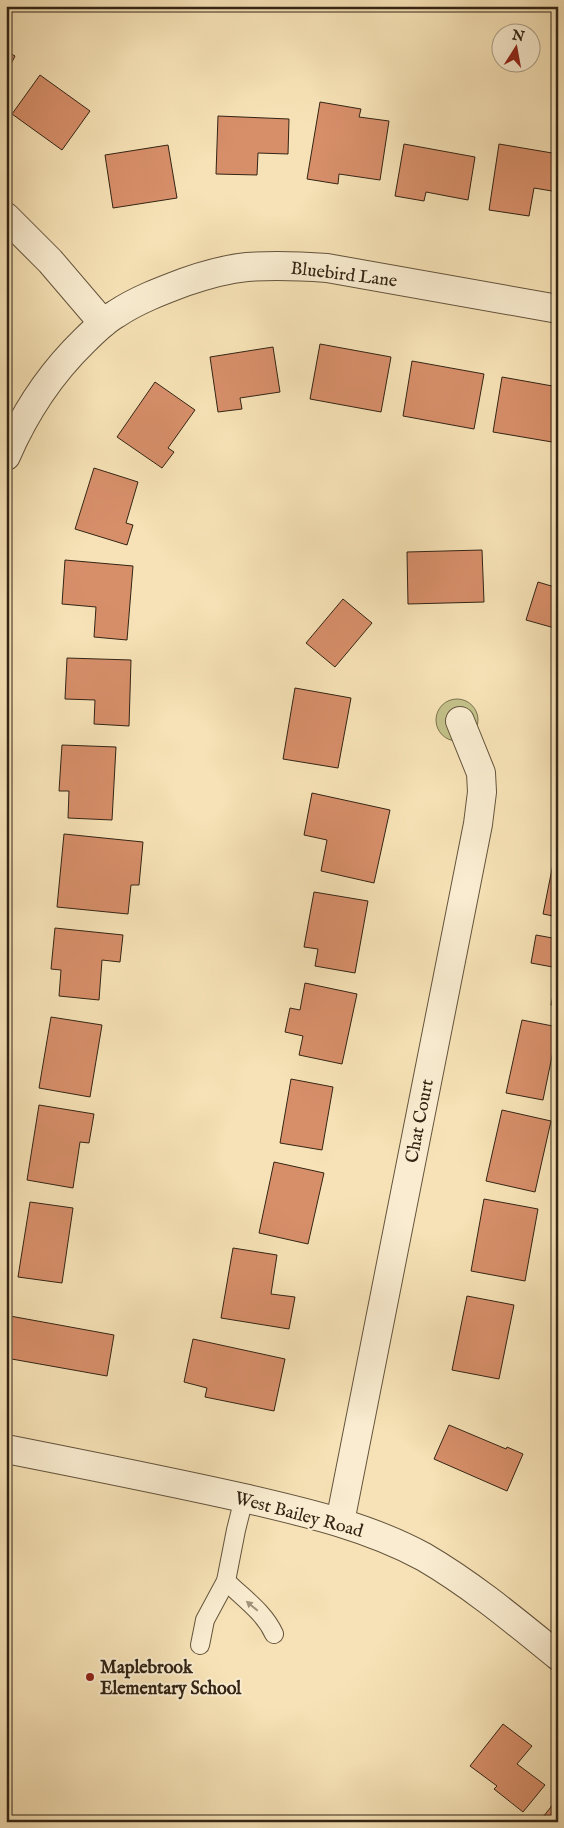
<svg xmlns="http://www.w3.org/2000/svg" width="564" height="1828" font-family="'IM FELL English',serif">
<style>
.green{fill:#c3c189;stroke:#7b724e}
.building{fill:#d78f6a;stroke:#332414}
.lines{fill:none;stroke-linecap:round;stroke-linejoin:round}
.service-casing{stroke:#64543c;stroke-width:20}
.minor-casing{stroke:#64543c;stroke-width:30}
.service{stroke:#f9ecd0;stroke-width:18}
.minor{stroke:#f9ecd0;stroke-width:28}
.oneway{fill:#a0927b}
.poi-dot{fill:#8f2418;stroke:#f9ecd0;stroke-width:2}
.labels{text-anchor:middle;stroke-width:4;stroke-linejoin:round;paint-order:stroke}
.street-label{font-size:18px;fill:#332414;stroke:#f9ecd0}
.poi-label{font-size:18px;font-weight:bold;fill:#332414;stroke:#f9ecd0;text-anchor:start}
</style>
<rect width="100%" height="100%" fill="#f6e2b6"/>
<filter id="stains"><feTurbulence type="fractalNoise" baseFrequency=".004" numOctaves="4"/><feColorMatrix values="0 0 0 0 .2 0 0 0 0 .09 0 0 0 0 .02 0 0 0 .5 -.17"/></filter>
<radialGradient id="worn" r=".72"><stop offset=".6" stop-color="#630" stop-opacity="0"/><stop offset="1" stop-color="#630" stop-opacity=".3"/></radialGradient>
<circle class="green" cx="457" cy="720" r="21"/>
<g class="building">
<path d="M 6,51 L 15,56 L 6,74 Z"/>
<path d="M 40,75 L 90,111 L 62,150 L 12,114 Z"/>
<path d="M 320,102 L 361,109 L 359,117 L 389,121 L 380,180 L 339,174 L 338,184 L 307,179 Z"/>
<path d="M 218,116 L 289,119 L 288,154 L 258,153 L 257,175 L 216,174 Z"/>
<path d="M 404,144 L 475,157 L 468,200 L 426,192 L 424,201 L 395,196 Z"/>
<path d="M 499,144 L 558,154 L 558,192 L 534,188 L 529,216 L 489,210 Z"/>
<path d="M 168,145 L 177,198 L 113,208 L 105,155 Z"/>
<path d="M 320,344 L 391,357 L 381,412 L 310,399 Z"/>
<path d="M 273,347 L 280,392 L 240,398 L 242,409 L 218,412 L 210,357 Z"/>
<path d="M 412,361 L 484,374 L 474,429 L 403,416 Z"/>
<path d="M 502,377 L 558,387 L 558,443 L 493,432 Z"/>
<path d="M 155,382 L 195,410 L 168,448 L 174,452 L 162,468 L 117,437 Z"/>
<path d="M 94,468 L 138,482 L 126,523 L 133,525 L 127,545 L 75,529 Z"/>
<path d="M 482,550 L 484,602 L 408,604 L 407,552 Z"/>
<path d="M 65,560 L 133,566 L 127,640 L 94,637 L 96,607 L 62,604 Z"/>
<path d="M 538,582 L 558,588 L 558,629 L 526,620 Z"/>
<path d="M 343,599 L 372,623 L 335,667 L 306,643 Z"/>
<path d="M 67,658 L 131,660 L 129,726 L 94,724 L 95,700 L 65,699 Z"/>
<path d="M 295,688 L 351,698 L 338,768 L 283,759 Z"/>
<path d="M 62,745 L 116,747 L 112,820 L 68,818 L 69,791 L 59,791 Z"/>
<path d="M 312,793 L 390,810 L 374,883 L 321,871 L 327,840 L 304,835 Z"/>
<path d="M 64,834 L 143,842 L 139,885 L 131,885 L 128,914 L 57,907 Z"/>
<path d="M 557,844 L 558,844 L 558,917 L 543,914 Z"/>
<path d="M 314,892 L 368,901 L 355,973 L 315,966 L 318,949 L 304,947 Z"/>
<path d="M 55,928 L 123,935 L 120,962 L 102,960 L 99,1000 L 59,996 L 61,970 L 51,969 Z"/>
<path d="M 536,935 L 558,939 L 558,968 L 531,963 Z"/>
<path d="M 558,971 L 558,1006 L 551,1005 Z"/>
<path d="M 305,983 L 357,994 L 342,1064 L 299,1055 L 303,1036 L 285,1032 L 290,1008 L 300,1010 Z"/>
<path d="M 51,1017 L 102,1025 L 90,1097 L 39,1088 Z"/>
<path d="M 522,1020 L 558,1027 L 543,1100 L 506,1093 Z"/>
<path d="M 291,1079 L 333,1087 L 322,1150 L 280,1143 Z"/>
<path d="M 39,1105 L 94,1114 L 89,1143 L 80,1142 L 73,1188 L 27,1180 Z"/>
<path d="M 502,1110 L 551,1121 L 535,1192 L 486,1181 Z"/>
<path d="M 274,1162 L 324,1173 L 308,1244 L 259,1233 Z"/>
<path d="M 484,1199 L 538,1209 L 525,1281 L 471,1271 Z"/>
<path d="M 30,1202 L 73,1208 L 62,1283 L 18,1277 Z"/>
<path d="M 233,1248 L 277,1255 L 271,1294 L 295,1297 L 289,1329 L 221,1318 Z"/>
<path d="M 467,1296 L 514,1305 L 499,1379 L 452,1370 Z"/>
<path d="M 10,1316 L 114,1335 L 107,1376 L 6,1358 L 6,1336 Z"/>
<path d="M 193,1339 L 285,1359 L 274,1411 L 205,1397 L 207,1388 L 184,1382 Z"/>
<path d="M 449,1425 L 506,1449 L 507,1447 L 523,1454 L 507,1491 L 434,1459 Z"/>
<path d="M 503,1724 L 532,1746 L 517,1764 L 545,1785 L 523,1812 L 494,1789 L 497,1786 L 470,1766 Z"/>
<path d="M 558,1798 L 558,1822 L 539,1822 Z"/>
</g>
<g class="lines">
<g class="service-casing">
<g id="service">
<path d="M 226,1581 C 243,1598 264,1612 274,1634"/>
<path d="M 200,1645 L 205,1620 L 226,1581 L 236,1530 L 244,1498"/>
</g>
</g>
<g class="minor-casing">
<g id="minor">
<path d="M 6,217 L 50,261 L 103,323"/>
<path d="M 6,456 C 25,412 50,374 84,341 C 94,331 104,321 116,314 C 137,300 161,291 185,282 C 205,275 226,269 247,267 C 274,265 300,266 327,268 L 558,309"/>
<path d="M 6,1449 C 87,1465 168,1481 248,1499 C 308,1513 369,1527 424,1557 C 472,1585 515,1621 558,1656"/>
<path d="M 340,1522 L 478,824 L 482,792 L 481,773 L 460,721"/>
</g>
</g>
<use href="#service" class="service"/>
<use href="#minor" class="minor"/>
</g>
<defs><path id="oneway-solid" d="M-6-.8H1V-3.2L6.5 0L1 3.2V.8H-6Z" transform="scale(1.25)"/></defs>
<use class="oneway" href="#oneway-solid" transform="translate(252 1606) rotate(-140)"/>
<circle class="poi-dot" cx="90" cy="1677" r="5"/>
<g class="labels">
<g class="street-label">
<text transform="translate(344 274) rotate(7)" y="6">Bluebird Lane</text>
<text transform="translate(419 1121) rotate(-79)" y="6">Chat Court</text>
<text transform="translate(299 1514) rotate(15)" y="6">West Bailey Road</text>
</g>
<g class="poi-label">
<text x="100" y="1673">Maplebrook<tspan x="100" dy="21">Elementary School</tspan></text>
</g>
</g>
<rect width="564" height="1828" fill="none" stroke="#f6e2b6" stroke-width="25"/>
<rect x="8" y="8" width="549" height="1813" fill="none" stroke="#332414" stroke-width="2.5"/>
<rect x="12" y="12" width="539" height="1803" fill="none" stroke="#332414"/>
<g transform="translate(516 48) rotate(11)"><circle r="24" fill="#f9ecd0" stroke="#aa9c85"/>
<path d="M0-4L9 19L0 12L-9 19Z" fill="#8f2418"/>
<text y="-8" font-size="14" font-weight="bold" text-anchor="middle" fill="#332414">N</text>
</g>
<rect width="100%" height="100%" filter="url(#stains)"/>
<rect width="100%" height="100%" fill="url(#worn)"/>
</svg>
